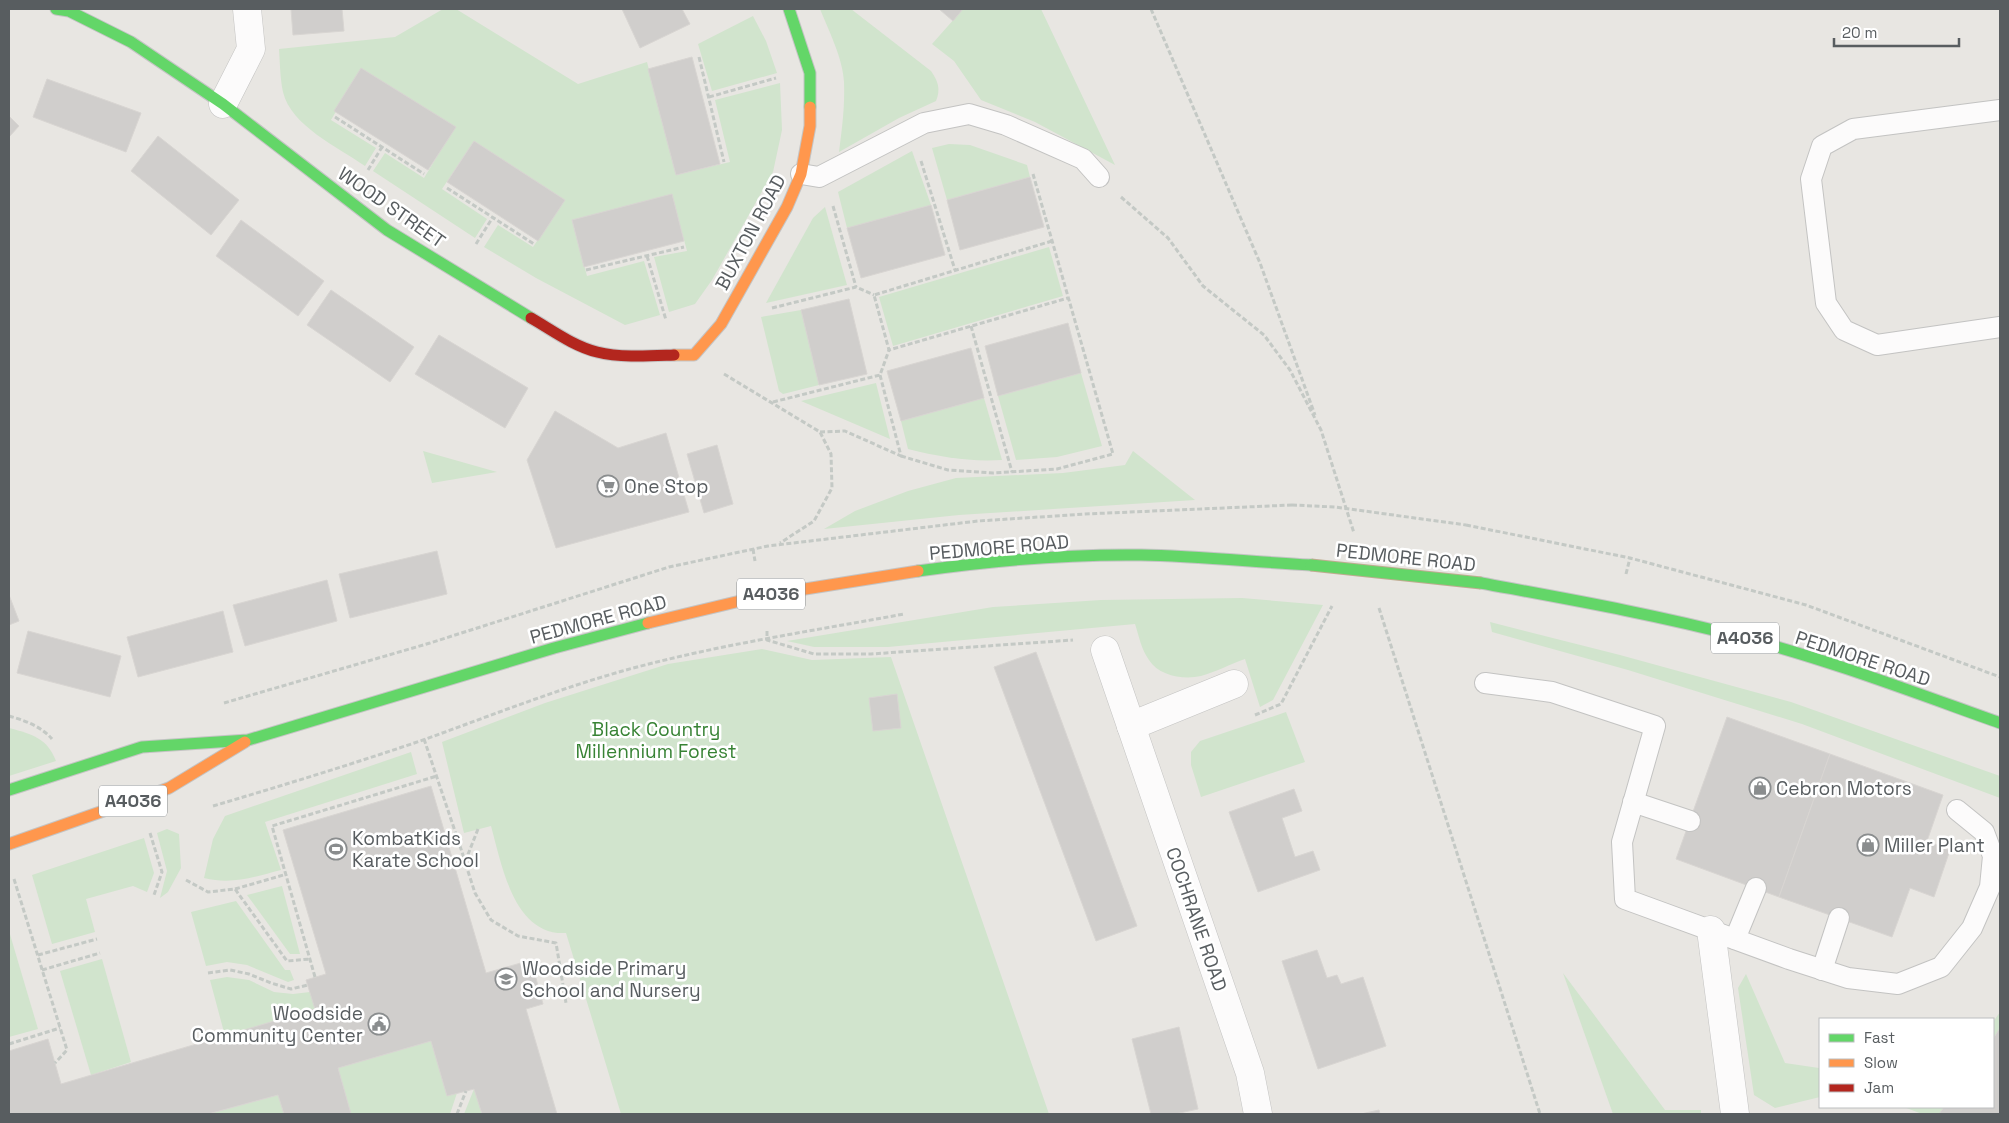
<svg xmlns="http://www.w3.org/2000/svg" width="2009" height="1123" font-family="'Space Grotesk',sans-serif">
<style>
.green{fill:#d1e4cd;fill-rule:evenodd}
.building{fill:#d0cecc;stroke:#d8d5d2}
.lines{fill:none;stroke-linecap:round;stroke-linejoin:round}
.lane-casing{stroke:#c3c3c2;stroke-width:22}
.street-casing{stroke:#c3c3c2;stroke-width:29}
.fast-casing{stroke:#c4c4c4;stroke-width:13}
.slow-casing{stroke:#c4c4c4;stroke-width:13}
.jam-casing{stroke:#c4c4c4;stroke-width:13}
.path{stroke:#c4c9c5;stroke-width:3;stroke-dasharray:5 2.5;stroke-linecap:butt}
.lane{stroke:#fcfbfb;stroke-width:20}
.street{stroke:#fcfbfb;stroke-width:28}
.fast{stroke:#63d668;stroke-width:11}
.slow{stroke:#ff974d;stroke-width:11}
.jam{stroke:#b3261e;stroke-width:11}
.fast-bridge-casing{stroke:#bfac90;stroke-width:13;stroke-linecap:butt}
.path-bridge{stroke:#c4c9c5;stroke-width:3;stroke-dasharray:5 2.5;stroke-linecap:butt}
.fast-bridge{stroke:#63d668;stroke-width:11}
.labels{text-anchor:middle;stroke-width:5;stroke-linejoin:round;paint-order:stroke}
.shield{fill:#fff;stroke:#8a8e90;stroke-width:1}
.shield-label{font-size:18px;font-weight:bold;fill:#585d60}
.street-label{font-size:19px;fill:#585d60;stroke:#fff}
.poi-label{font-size:19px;fill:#585d60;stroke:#fff;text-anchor:start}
.park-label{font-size:19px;fill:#388335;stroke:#fff}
</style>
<rect width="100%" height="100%" fill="#e8e6e2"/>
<g class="green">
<path d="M 443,9 L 456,9 L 578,84 L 647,62 L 676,175 L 730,162 L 715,100 L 780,83 L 782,130 L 773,172 L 712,280 L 695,304 L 669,312 L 654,257 L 687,251 L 672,195 L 572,220 L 587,276 L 644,261 L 660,315 L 625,325 L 536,278 L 484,247 L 498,225 L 533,247 L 554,216 L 474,141 L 442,189 L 487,219 L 475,238 L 373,171 L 385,153 L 424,178 L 455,127 L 349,89 L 331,120 L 376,148 L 365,166 C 338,147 291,126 283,92 C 280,78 280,63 279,49 L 395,37 Z"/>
<path d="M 820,9 L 851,9 L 931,71 C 938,81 941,89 936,101 L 899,118 L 839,152 C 842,129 845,106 844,82 C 843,59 829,31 820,9 Z"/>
<path d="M 963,9 L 1041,9 L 1115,165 L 1035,122 L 981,100 L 954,61 L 932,44 Z"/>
<path d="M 753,16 L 766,41 L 777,73 L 712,91 L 698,44 Z"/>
<path d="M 949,144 L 970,145 L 1027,165 L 1030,177 L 947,200 L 932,148 Z"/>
<path d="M 912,151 L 931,205 L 847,228 L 838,192 Z"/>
<path d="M 825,207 L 847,285 L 766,303 L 813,218 Z"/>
<path d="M 1049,247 L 1063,296 L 893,346 L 879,297 Z"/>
<path d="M 801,310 L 819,385 L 783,394 L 779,391 L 761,317 Z"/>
<path d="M 1081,373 L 1102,446 L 1057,457 L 1016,460 L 998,396 Z"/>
<path d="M 876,383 L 890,439 L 801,401 Z"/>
<path d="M 984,398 L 1002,460 C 969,462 940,457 908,449 L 901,421 Z"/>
<path d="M 423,451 L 497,472 L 432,483 Z"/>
<path d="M 1133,451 L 1195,500 L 959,515 L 824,529 L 855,511 L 908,491 L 956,478 L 1063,473 L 1125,465 Z"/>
<path d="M 1242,598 L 1323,605 L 1273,700 L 1260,707 L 1245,659 C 1230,664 1216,672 1201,676 C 1184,680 1159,676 1149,660 C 1141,649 1139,636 1135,624 L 888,647 L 814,647 L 787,641 L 993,607 L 1101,600 Z"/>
<path d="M 1490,622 L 1620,655 L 1791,702 L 2000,776 L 2000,798 L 1802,724 L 1628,670 L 1492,632 Z"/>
<path d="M 762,649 L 812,660 L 891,657 L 1049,1114 L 621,1114 L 566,933 C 514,936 502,866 491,826 L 464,833 L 442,742 L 545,703 L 668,664 ZM 897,694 L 901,728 L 873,731 L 869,698 Z"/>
<path d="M 1286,712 L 1305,762 L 1201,797 L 1191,765 L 1191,752 L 1200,741 Z"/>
<path d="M 9,728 C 32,734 47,738 56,761 L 9,776 Z"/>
<path d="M 411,752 L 417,774 L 265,822 L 281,870 C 254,877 232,885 204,878 L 213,839 L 225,816 Z"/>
<path d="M 167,829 L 179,834 L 181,868 L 168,892 L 160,898 L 167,871 L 157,833 Z"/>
<path d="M 144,838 L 154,873 L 147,892 L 133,886 L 86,899 L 95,932 L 52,944 L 32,875 Z"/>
<path d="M 282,886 L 300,954 L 290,954 L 247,895 Z"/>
<path d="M 236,901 L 285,970 L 290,970 L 294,980 L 288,982 L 247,965 L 227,962 L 206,966 L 191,912 Z"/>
<path d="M 9,931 L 38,1029 L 9,1037 Z"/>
<path d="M 102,959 L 131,1062 L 91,1075 L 60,971 Z"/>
<path d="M 1563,973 L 1665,1110 L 1701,1110 L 1701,1114 L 1613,1114 Z"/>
<path d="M 1746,974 L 1785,1063 L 1819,1068 L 1820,1067 L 1820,1097 L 1775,1108 L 1754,1095 L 1738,988 Z"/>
<path d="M 227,977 L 249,980 L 274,992 L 293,994 L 310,992 L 315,1009 L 225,1036 L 210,980 Z"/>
<path d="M 2000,1012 L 2000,1028 L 1993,1039 L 1993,1022 Z"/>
<path d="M 431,1041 L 447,1096 L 457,1093 L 450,1114 L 351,1114 L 338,1068 Z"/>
<path d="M 474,1089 L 482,1114 L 464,1114 Z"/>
<path d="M 278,1095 L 284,1114 L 208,1114 Z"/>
<path d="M 1904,1107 L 1944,1107 L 1939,1114 L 1922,1114 Z"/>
</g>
<g class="building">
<path d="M 291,9 L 342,9 L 344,31 L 293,35 Z"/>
<path d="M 622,9 L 682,9 L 690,24 L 640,48 Z"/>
<path d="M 939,9 L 963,9 L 953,21 Z"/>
<path d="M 692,57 L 720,164 L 676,175 L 648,69 Z"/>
<path d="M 361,68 L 456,127 L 428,170 L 334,111 Z"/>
<path d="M 47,79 L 141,113 L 126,152 L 33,117 Z"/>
<path d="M 9,116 L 19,126 L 9,137 Z"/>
<path d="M 158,136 L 239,200 L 211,235 L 131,171 Z"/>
<path d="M 474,141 L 565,200 L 538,241 L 447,182 Z"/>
<path d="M 1030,177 L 1044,227 L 960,250 L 947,200 Z"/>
<path d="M 672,194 L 684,241 L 584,267 L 572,220 Z"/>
<path d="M 931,205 L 945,255 L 861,278 L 847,228 Z"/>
<path d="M 241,220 L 324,281 L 298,316 L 216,256 Z"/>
<path d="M 331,290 L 414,347 L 390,382 L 307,325 Z"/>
<path d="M 849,299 L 867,374 L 819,385 L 801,310 Z"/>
<path d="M 1068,323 L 1081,373 L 998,396 L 985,346 Z"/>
<path d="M 439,335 L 528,388 L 505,428 L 415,374 Z"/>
<path d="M 971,348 L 984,398 L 901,421 L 887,371 Z"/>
<path d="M 555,411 L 618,448 L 666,433 L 689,512 L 556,548 L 527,460 Z"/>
<path d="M 717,445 L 733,504 L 704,513 L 687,454 Z"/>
<path d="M 437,551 L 447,594 L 350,618 L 339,574 Z"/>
<path d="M 327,580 L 337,621 L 245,646 L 233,605 Z"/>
<path d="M 9,595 L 19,621 L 9,625 Z"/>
<path d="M 223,611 L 233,652 L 138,677 L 127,637 Z"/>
<path d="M 28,631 L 121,656 L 110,697 L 17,673 Z"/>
<path d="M 1036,652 L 1137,926 L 1096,941 L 994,667 Z"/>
<path d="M 897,694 L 901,728 L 873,731 L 869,698 Z"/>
<path d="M 1727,717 L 1830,754 L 1779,897 L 1676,859 Z"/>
<path d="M 1830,754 L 1943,795 L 1927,841 L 1950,850 L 1934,897 L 1910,888 L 1892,937 L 1779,897 Z"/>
<path d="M 431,786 L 486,973 L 531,960 L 543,1004 L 526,1009 L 557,1114 L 482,1114 L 474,1089 L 447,1096 L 431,1041 L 338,1068 L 351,1114 L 284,1114 L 278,1095 L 208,1114 L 9,1114 L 9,1051 L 48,1039 L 61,1084 L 315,1009 L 306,980 L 326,974 L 283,830 Z"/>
<path d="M 1294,789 L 1302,811 L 1282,818 L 1295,857 L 1313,851 L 1320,870 L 1258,892 L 1229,812 Z"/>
<path d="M 1317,950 L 1327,978 L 1337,975 L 1341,984 L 1363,977 L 1386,1046 L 1318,1069 L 1282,961 Z"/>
<path d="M 1179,1027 L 1198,1109 L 1175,1114 L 1151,1114 L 1132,1039 Z"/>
<path d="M 2000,1028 L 2000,1114 L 1939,1114 L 1944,1107 L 1993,1107 L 1993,1039 Z"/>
<path d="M 1379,1110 L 1380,1114 L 1361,1114 Z"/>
</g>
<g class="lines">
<g class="lane-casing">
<g id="lane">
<path d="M 2000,110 L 1853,129 L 1822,146 L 1811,179 L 1826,303 L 1844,330 L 1877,345 L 2000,327"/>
<path d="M 801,174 L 819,177 L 924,123 L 969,114 L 1006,125 L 1083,159 L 1099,177"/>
<path d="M 1485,683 L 1552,692 L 1655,726 L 1622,842 L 1625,899 L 1789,959 L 1848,978 L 1898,984 L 1941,967 L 1972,928 L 1990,887 L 1993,856 L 1984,832 L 1957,810"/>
<path d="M 1633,802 L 1690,821"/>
<path d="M 1735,939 L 1756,888"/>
<path d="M 1822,970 L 1839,918"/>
</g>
</g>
<g class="street-casing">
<g id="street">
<path d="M 223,104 L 251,49 L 247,9"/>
<path d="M 1105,650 L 1250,1073 L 1258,1114"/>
<path d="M 1131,726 L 1234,684"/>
<path d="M 1711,930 L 1735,1114"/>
</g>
</g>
<g class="fast-casing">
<g id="fast">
<path d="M 56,9 L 69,11 L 131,42 L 223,104 L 387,230 L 531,318"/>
<path d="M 789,9 L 810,73 L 810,107"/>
<path d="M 918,571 C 989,561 1069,554 1141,555 C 1197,556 1254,562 1311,565"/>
<path d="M 1481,583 C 1567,599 1653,614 1737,636 C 1827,659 1913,692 2000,723"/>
<path d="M 9,790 L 142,747 L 248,740 L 554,648 L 648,623"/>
</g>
</g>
<g class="slow-casing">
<g id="slow">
<path d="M 674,355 L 694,355 L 721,324 L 787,207 L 801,174 L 810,126 L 810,107"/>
<path d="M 648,623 L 761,596 L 918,571"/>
<path d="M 9,844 L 169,788 L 245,742"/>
</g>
</g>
<g class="jam-casing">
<path id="jam" d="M 531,318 C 552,330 573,346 597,352 C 621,358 649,356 674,355"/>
</g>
<g class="path">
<path d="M 1151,9 L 1260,263 L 1315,415"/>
<path d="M 699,57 L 724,162"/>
<path d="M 709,97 L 776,78"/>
<path d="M 335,117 L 424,174"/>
<path d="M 921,161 L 955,270"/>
<path d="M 368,170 L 382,147"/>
<path d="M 447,188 L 534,244"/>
<path d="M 1121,197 L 1168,238 L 1203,286 L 1264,335 L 1290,370 L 1321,430 L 1354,533"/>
<path d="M 833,206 L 856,287"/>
<path d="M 1052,241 L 874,295 L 889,350 L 1068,298"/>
<path d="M 476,244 L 493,217"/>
<path d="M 647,256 L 666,320"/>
<path d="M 586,270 L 684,247"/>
<path d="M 772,308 L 856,287 L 874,295"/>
<path d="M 971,326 L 1012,472"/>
<path d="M 724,374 L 820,432 L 831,454 L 832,488 L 814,521 L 780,543"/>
<path d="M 773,402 L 880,375 L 889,350"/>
<path d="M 820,432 L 845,431 L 901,456 L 880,375"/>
<path d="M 901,456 L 948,470 L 993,473 L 1057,469 L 1113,454 L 1033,174"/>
<path d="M 1466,525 L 1630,558 L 1806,605 L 2000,677"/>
<path d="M 753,549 L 755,561"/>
<path d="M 1626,574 L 1630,558"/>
<path d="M 1379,608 L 1540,1114"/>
<path d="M 767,631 L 767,640 L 814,654 L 871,654 L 1073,640"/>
<path d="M 224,703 L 430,643 L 669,567 L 768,546 L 978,521 L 1085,514 L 1292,505"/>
<path d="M 1255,715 L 1281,704 L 1332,606"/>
<path d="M 9,716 C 24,720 42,727 52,739"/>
<path d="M 424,739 L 465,861"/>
<path d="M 213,806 C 284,785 356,763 426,739 C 492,715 558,689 626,670 C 717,645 812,631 904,614"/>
<path d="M 478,829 L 465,862 L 475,893 L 491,920 L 518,936 L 556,943 L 566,1003"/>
<path d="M 150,833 L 162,872 L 154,895"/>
<path d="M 14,879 L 67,1050 L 55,1063"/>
<path d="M 186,880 L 208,892 L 235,889 L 287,961 L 310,959"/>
<path d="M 235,889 L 287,874"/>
<path d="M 38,955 L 97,939"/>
<path d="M 42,970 L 100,953"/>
<path d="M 208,973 L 230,970 L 249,974 L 271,983 L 291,989 L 308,985"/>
<path d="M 315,977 L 272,826 L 437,776"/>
<path d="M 9,1044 L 60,1028"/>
<path d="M 457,1114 L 466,1091"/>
</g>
<use href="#lane" class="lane"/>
<use href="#street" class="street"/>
<use href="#fast" class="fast"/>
<use href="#slow" class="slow"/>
<use href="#jam" class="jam"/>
<g class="fast-bridge-casing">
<path id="fast-bridge" d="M 1311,565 L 1481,583"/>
</g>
<path class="path-bridge" d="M 1292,505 L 1335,507 L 1466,525"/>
<use href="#fast-bridge" class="fast-bridge"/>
</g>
<defs>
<g id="supermarket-ring" transform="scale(1.125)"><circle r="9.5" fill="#fff" stroke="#8a8d8e" stroke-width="1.5"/><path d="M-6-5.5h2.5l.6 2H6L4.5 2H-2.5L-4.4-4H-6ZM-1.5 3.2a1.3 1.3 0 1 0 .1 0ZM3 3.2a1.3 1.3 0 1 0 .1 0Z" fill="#8a8d8e"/></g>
<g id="shop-ring" transform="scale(1.125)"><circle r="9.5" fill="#fff" stroke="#8a8d8e" stroke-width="1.5"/><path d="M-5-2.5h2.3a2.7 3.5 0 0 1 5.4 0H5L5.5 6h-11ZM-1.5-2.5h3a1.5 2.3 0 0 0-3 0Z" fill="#8a8d8e"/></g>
<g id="stadium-ring" transform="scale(1.125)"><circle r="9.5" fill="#fff" stroke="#8a8d8e" stroke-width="1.5"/><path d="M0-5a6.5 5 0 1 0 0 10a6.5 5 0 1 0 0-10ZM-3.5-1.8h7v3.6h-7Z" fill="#8a8d8e"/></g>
<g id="school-ring" transform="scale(1.125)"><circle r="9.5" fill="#fff" stroke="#8a8d8e" stroke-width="1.5"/><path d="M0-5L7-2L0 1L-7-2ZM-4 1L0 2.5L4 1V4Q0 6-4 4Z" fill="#8a8d8e"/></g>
<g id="civic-ring" transform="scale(1.125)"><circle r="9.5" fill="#fff" stroke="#8a8d8e" stroke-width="1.5"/><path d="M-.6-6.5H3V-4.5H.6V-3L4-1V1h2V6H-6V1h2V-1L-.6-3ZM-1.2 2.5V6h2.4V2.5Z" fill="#8a8d8e"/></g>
</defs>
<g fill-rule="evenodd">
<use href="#supermarket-ring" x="608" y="486"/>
<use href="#shop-ring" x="1760" y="788"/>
<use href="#shop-ring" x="1868" y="845"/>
<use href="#stadium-ring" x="336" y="849"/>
<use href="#school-ring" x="506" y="979"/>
<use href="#civic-ring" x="379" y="1024"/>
</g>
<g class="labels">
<g class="shield">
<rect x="737" y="578.5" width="68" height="31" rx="4"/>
<rect x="1711" y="622.5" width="68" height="31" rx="4"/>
<rect x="99" y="785.5" width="68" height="31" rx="4"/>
</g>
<g class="shield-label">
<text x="771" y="600">A4036</text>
<text x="1745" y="644">A4036</text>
<text x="133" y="807">A4036</text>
</g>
<g class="street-label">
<text transform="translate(392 207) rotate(35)" y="7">WOOD STREET</text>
<text transform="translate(750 232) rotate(-62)" y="7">BUXTON ROAD</text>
<text transform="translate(999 547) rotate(-5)" y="7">PEDMORE ROAD</text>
<text transform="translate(1406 557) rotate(6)" y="7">PEDMORE ROAD</text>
<text transform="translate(598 619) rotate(-15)" y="7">PEDMORE ROAD</text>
<text transform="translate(1863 658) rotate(18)" y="7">PEDMORE ROAD</text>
<text transform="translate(1197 919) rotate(71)" y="7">COCHRANE ROAD</text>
</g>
<g class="poi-label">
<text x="624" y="493">One Stop</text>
<text x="1776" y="795">Cebron Motors</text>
<text x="352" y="845">KombatKids<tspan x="352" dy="22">Karate School</tspan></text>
<text x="1884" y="852">Miller Plant</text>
<text x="522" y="975">Woodside Primary<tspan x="522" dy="22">School and Nursery</tspan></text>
<text x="363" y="1020" text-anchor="end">Woodside<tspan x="363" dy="22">Community Center</tspan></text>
</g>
<g class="park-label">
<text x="656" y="736">Black Country<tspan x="656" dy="22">Millennium Forest</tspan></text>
</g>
</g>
<rect width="2009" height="1123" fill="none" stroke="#585d60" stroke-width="20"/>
<rect x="1819" y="1018" width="175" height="90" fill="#ffffff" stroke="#bcbebf"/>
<rect x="1829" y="1034" width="25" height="8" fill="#63d668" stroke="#bcbebf"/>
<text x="1864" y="1043" font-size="15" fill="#585d60">Fast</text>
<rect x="1829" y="1059" width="25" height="8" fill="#ff974d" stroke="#bcbebf"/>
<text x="1864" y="1068" font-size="15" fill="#585d60">Slow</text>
<rect x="1829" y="1084" width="25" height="8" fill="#b3261e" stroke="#bcbebf"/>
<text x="1864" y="1093" font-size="15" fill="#585d60">Jam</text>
<path d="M1834 38v8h125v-8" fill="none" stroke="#585d60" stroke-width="2.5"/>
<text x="1842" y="38" font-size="15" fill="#585d60" stroke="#ffffff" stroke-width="4" paint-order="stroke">20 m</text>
</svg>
